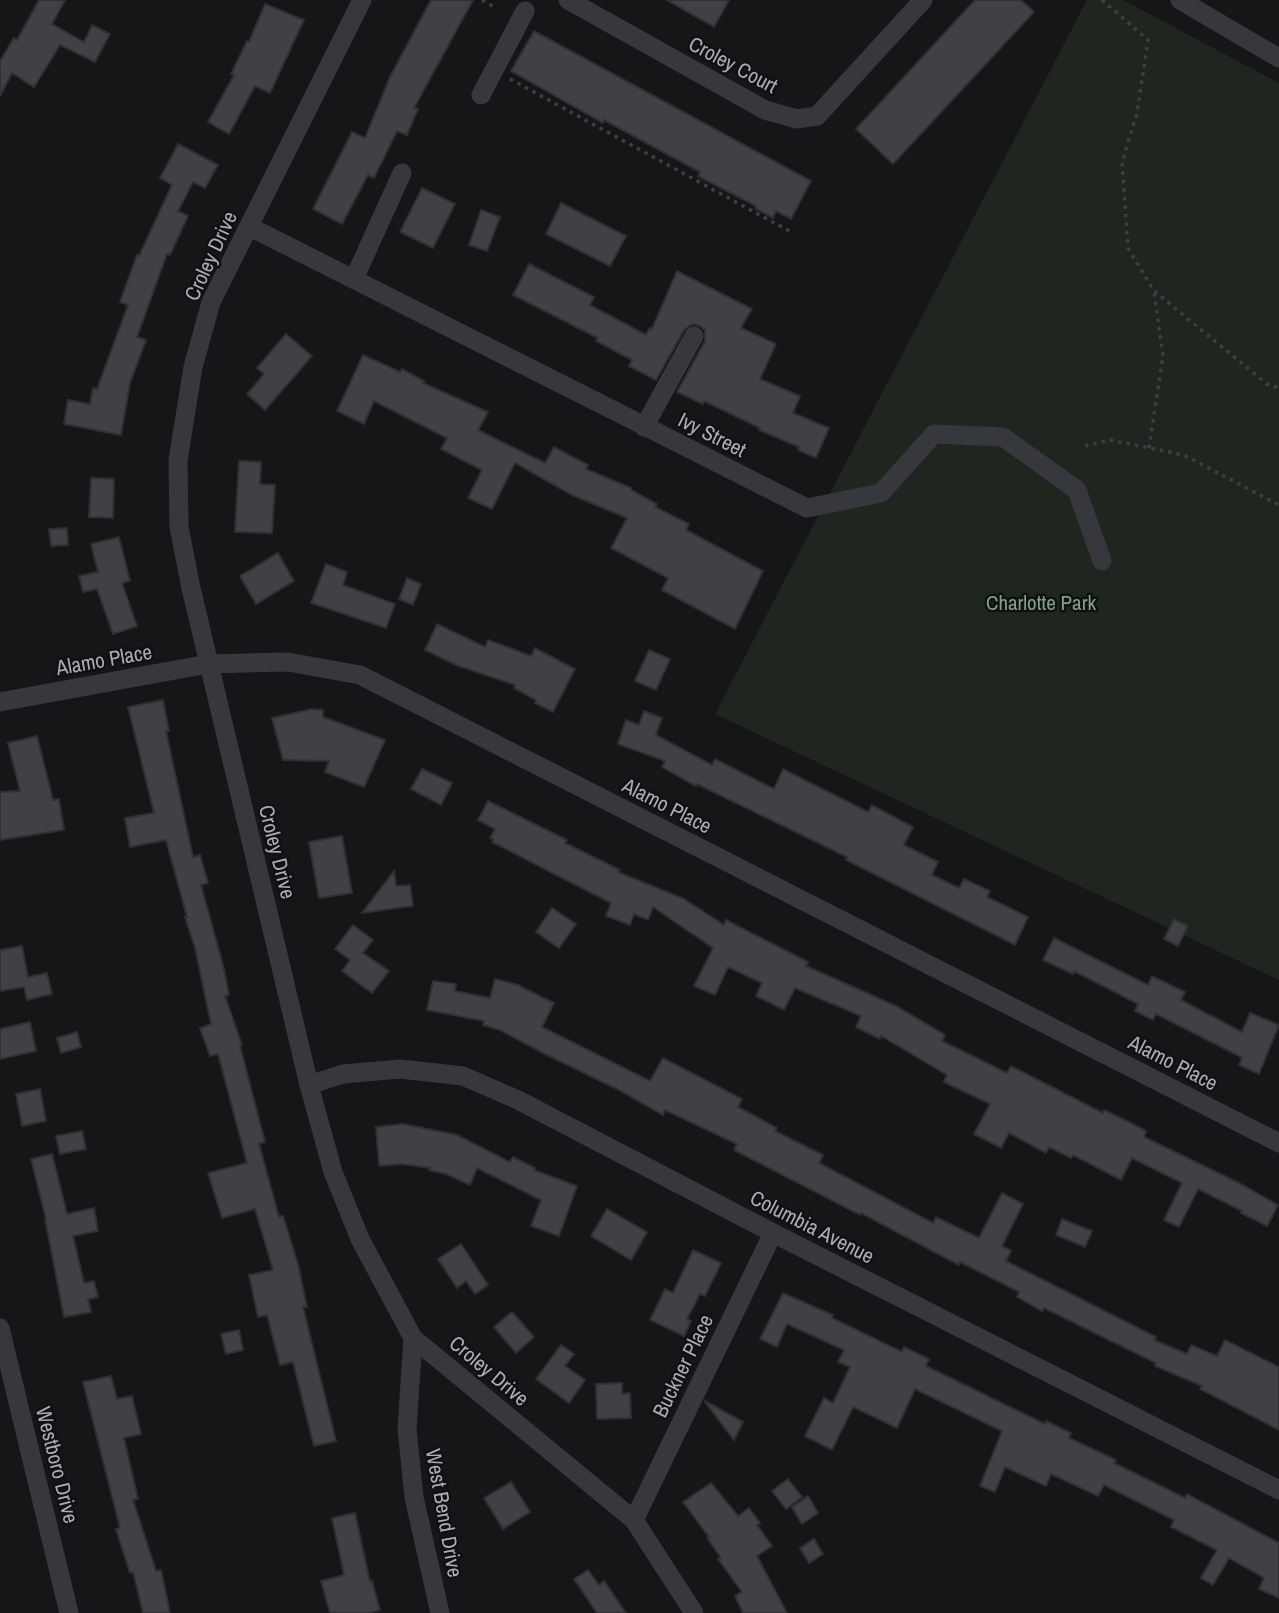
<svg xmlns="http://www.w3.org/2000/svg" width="1279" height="1613" font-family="'Archivo Narrow',sans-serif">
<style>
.green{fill:#1e261f}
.building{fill:#404145;stroke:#303034;stroke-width:2}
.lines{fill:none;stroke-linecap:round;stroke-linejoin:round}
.path{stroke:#3d3f44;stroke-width:3.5;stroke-dasharray:3.5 5;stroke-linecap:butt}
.minor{stroke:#37383d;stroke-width:19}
.labels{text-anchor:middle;stroke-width:5;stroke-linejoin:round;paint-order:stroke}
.street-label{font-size:21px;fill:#a8adb8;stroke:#111113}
.park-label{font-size:21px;fill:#7fa381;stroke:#111113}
</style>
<rect width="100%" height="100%" fill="#161618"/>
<path class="green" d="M 1087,0 L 1123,0 L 1279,83 L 1279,980 L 715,714 Z"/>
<g class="building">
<path d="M 39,0 L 65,0 L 52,24 L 84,42 L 92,25 L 110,34 L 95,62 L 60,45 L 34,87 L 12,73 L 0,96 L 0,61 L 14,38 L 17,40 Z"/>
<path d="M 431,0 L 473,0 L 414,108 L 418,109 L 407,135 L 397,131 L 374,178 L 368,175 L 342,224 L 313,209 L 352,132 L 365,138 L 390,77 Z"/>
<path d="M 667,0 L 729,0 L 714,27 Z"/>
<path d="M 975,0 L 1021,0 L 1034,12 L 893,164 L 856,129 Z"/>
<path d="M 265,4 L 304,20 L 270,93 L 255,86 L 229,134 L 208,122 L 234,75 L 231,74 L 247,41 L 249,42 Z"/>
<path d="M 534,31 L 811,181 L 791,219 L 776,211 L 773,218 L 755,208 L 756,206 L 698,176 L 700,172 L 604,120 L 603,123 L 511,71 Z"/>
<path d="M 178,144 L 218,165 L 205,188 L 193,182 L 178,211 L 188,216 L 170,255 L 167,254 L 137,337 L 146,340 L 130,383 L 121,435 L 64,424 L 68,400 L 90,404 L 93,388 L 97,389 L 128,305 L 120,302 L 137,255 L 139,256 L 172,185 L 160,178 Z"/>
<path d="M 422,188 L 455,204 L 433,248 L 400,232 Z"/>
<path d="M 561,203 L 626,236 L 610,266 L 546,234 Z"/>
<path d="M 481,210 L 500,217 L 487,251 L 469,245 Z"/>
<path d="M 529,264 L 594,297 L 590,305 L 646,335 L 650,328 L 652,329 L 677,271 L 752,309 L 741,328 L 776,344 L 760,379 L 800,396 L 793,413 L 829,428 L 816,458 L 798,450 L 799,447 L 759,430 L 760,428 L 704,401 L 703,404 L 677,392 L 705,341 L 705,330 L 700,326 L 693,324 L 684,330 L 656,380 L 629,366 L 632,360 L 596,341 L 598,338 L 513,295 Z"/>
<path d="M 286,334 L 312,356 L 265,410 L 247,394 L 264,374 L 257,368 Z"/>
<path d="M 363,355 L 400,372 L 402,369 L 424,381 L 423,383 L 488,412 L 478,430 L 545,463 L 554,447 L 588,465 L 586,469 L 631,488 L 631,490 L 657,504 L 655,507 L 689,524 L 686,530 L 763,571 L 735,629 L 662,590 L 668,578 L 611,548 L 627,518 L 572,495 L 515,463 L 492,509 L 468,498 L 482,470 L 441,449 L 447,438 L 374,401 L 364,424 L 337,411 Z"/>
<path d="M 239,461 L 261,462 L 260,484 L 275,485 L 272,533 L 235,532 Z"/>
<path d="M 91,478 L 114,479 L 113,518 L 89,517 Z"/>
<path d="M 67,528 L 68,545 L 51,546 L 49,529 Z"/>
<path d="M 119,537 L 130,581 L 122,583 L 137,626 L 113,634 L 97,589 L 83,592 L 79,576 L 98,572 L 91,544 Z"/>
<path d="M 278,553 L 294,581 L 256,604 L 240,576 Z"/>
<path d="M 326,564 L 347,572 L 343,585 L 395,604 L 386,628 L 311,603 Z"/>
<path d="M 407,578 L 421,584 L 413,605 L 399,599 Z"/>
<path d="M 437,624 L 485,647 L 488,640 L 531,656 L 535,648 L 575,669 L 553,712 L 535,703 L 536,700 L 514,688 L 515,685 L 456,665 L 425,650 Z"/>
<path d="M 649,650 L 670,659 L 656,690 L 635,681 Z"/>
<path d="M 163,700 L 169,731 L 166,731 L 193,857 L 200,855 L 208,883 L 201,885 L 223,965 L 229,995 L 225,996 L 242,1045 L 240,1046 L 265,1142 L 259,1144 L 279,1217 L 283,1216 L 298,1264 L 307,1307 L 303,1307 L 336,1441 L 314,1446 L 293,1362 L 280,1365 L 267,1315 L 258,1317 L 249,1275 L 273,1270 L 255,1209 L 222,1218 L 208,1173 L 247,1163 L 218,1054 L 210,1056 L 200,1028 L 211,1024 L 195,948 L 185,917 L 187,917 L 166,840 L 130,847 L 125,818 L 154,813 L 128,707 Z"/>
<path d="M 312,709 L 323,710 L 323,717 L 385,740 L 364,787 L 325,772 L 329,761 L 283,760 L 272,718 Z"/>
<path d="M 644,711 L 662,718 L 656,735 L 712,765 L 715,759 L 774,789 L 783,769 L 868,812 L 872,805 L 913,827 L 904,845 L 938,862 L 932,875 L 959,888 L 964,879 L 990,891 L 987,897 L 1028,917 L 1015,945 L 846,860 L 847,857 L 697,784 L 696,786 L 662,767 L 665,761 L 618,744 L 626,720 L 639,725 Z"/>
<path d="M 37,736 L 53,800 L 59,799 L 64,830 L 0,840 L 0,792 L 20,791 L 8,743 Z"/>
<path d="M 422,769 L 452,783 L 441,805 L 411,789 Z"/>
<path d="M 488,801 L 567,840 L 565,843 L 620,870 L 618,872 L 684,899 L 724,925 L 726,920 L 808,962 L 806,966 L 896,1006 L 945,1035 L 942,1041 L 1007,1073 L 1011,1066 L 1103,1113 L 1104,1110 L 1131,1123 L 1146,1131 L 1144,1137 L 1237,1182 L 1278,1205 L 1267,1226 L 1241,1213 L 1242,1211 L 1198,1189 L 1179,1227 L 1164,1220 L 1182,1183 L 1132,1158 L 1121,1180 L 1073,1155 L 1071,1158 L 1049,1147 L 1046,1153 L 1009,1133 L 1001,1148 L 974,1134 L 990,1104 L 944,1082 L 947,1075 L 881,1036 L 880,1039 L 856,1027 L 861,1016 L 795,988 L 784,1010 L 756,996 L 762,983 L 728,967 L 715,995 L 694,986 L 713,948 L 653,907 L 648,920 L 634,914 L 630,925 L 606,916 L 611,903 L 492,842 L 493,839 L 490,838 L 495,829 L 478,820 Z"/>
<path d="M 342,836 L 352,893 L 319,898 L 309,842 Z"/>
<path d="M 394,871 L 396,886 L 410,885 L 413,906 L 362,913 Z"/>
<path d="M 552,908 L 576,924 L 559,948 L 536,932 Z"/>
<path d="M 1174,919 L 1188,926 L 1178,946 L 1164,939 Z"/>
<path d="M 353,925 L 373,940 L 363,953 L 389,971 L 372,993 L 342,971 L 350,960 L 335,949 Z"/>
<path d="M 1054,938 L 1148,985 L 1152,976 L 1185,992 L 1181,1000 L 1242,1032 L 1250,1013 L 1279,1025 L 1259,1074 L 1239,1065 L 1242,1058 L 1233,1053 L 1156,1014 L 1153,1020 L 1135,1011 L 1138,1004 L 1074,971 L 1073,974 L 1043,960 Z"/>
<path d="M 22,946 L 28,977 L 47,973 L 52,994 L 27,1000 L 24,987 L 0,991 L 0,950 Z"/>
<path d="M 495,979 L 518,985 L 554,1003 L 542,1027 L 650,1081 L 663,1058 L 742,1099 L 738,1107 L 777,1128 L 775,1131 L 823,1155 L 819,1163 L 933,1223 L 936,1217 L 979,1238 L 1002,1193 L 1023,1204 L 1002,1246 L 1011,1251 L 1006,1261 L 1156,1337 L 1154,1340 L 1187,1354 L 1191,1345 L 1217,1356 L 1225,1340 L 1279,1367 L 1279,1430 L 1200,1389 L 1202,1386 L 1155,1366 L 1156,1363 L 1044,1308 L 1042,1311 L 1017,1297 L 1019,1292 L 960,1262 L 959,1265 L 861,1213 L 860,1215 L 734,1150 L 737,1144 L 665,1110 L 663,1115 L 617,1089 L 545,1054 L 500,1030 L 483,1025 L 484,1021 L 427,1010 L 433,981 L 456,984 L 455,991 L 490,998 Z"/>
<path d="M 30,1022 L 36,1051 L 0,1059 L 0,1029 Z"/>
<path d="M 77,1032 L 81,1047 L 61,1053 L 57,1038 Z"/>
<path d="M 40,1089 L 46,1121 L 22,1126 L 16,1094 Z"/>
<path d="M 403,1124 L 457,1135 L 510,1162 L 513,1157 L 535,1168 L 534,1170 L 577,1186 L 559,1236 L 531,1226 L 541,1200 L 477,1168 L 470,1185 L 446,1174 L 429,1170 L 430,1168 L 402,1164 L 379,1166 L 376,1127 Z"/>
<path d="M 82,1131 L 86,1149 L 60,1154 L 56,1136 Z"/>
<path d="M 52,1154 L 67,1214 L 94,1208 L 98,1231 L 73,1236 L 84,1283 L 94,1281 L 98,1297 L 88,1299 L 91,1312 L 64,1317 L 45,1219 L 46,1219 L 31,1159 Z"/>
<path d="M 607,1209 L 647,1232 L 631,1260 L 591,1236 Z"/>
<path d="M 1062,1219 L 1092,1231 L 1085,1247 L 1056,1235 Z"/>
<path d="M 461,1244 L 488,1285 L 475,1294 L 466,1281 L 457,1288 L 438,1259 Z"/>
<path d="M 693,1250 L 721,1263 L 705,1296 L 700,1294 L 687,1319 L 691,1321 L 684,1336 L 650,1320 L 665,1289 L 673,1293 Z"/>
<path d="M 783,1293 L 833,1315 L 832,1318 L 902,1352 L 904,1347 L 929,1359 L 926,1366 L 1045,1424 L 1046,1421 L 1071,1433 L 1069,1438 L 1116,1460 L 1114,1463 L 1185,1498 L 1187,1494 L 1279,1543 L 1279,1598 L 1259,1589 L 1264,1578 L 1229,1558 L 1213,1585 L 1201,1578 L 1217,1550 L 1171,1527 L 1174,1520 L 1104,1485 L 1098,1496 L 1051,1474 L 1046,1486 L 1005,1467 L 995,1492 L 980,1486 L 1002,1431 L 915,1389 L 897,1428 L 853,1407 L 832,1450 L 805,1436 L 824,1398 L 833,1403 L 850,1367 L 838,1362 L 844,1350 L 787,1324 L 777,1347 L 760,1339 Z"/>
<path d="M 512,1312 L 534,1337 L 516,1353 L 494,1327 Z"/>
<path d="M 239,1330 L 243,1350 L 226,1354 L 221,1334 Z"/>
<path d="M 561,1345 L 574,1354 L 565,1366 L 585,1380 L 569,1403 L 536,1379 Z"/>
<path d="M 111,1376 L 117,1399 L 132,1396 L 141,1434 L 124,1438 L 138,1499 L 133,1500 L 156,1571 L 161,1570 L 170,1613 L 143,1613 L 133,1572 L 130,1573 L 116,1529 L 120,1528 L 83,1382 Z"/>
<path d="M 622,1383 L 622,1394 L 630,1393 L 631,1418 L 597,1419 L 596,1384 Z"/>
<path d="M 705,1401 L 743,1422 L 734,1440 L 705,1402 Z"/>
<path d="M 788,1479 L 802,1497 L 786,1509 L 772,1491 Z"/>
<path d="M 511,1482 L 530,1512 L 503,1529 L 484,1498 Z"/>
<path d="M 711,1483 L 738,1516 L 749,1508 L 760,1523 L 757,1525 L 772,1546 L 757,1556 L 787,1613 L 743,1613 L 735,1596 L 742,1592 L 718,1559 L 721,1558 L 707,1538 L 709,1537 L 683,1502 Z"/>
<path d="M 808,1496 L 818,1513 L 802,1524 L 792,1507 Z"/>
<path d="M 355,1513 L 370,1582 L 372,1581 L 380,1610 L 368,1613 L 330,1613 L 321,1581 L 344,1575 L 332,1518 Z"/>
<path d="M 814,1539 L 823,1554 L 809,1563 L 800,1548 Z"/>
<path d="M 588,1570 L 599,1585 L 604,1581 L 626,1613 L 597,1613 L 574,1579 Z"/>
</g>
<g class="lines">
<g class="path">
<path d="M 482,0 L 496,8"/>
<path d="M 1102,0 L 1148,40 L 1137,113 L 1122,162 L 1128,248 L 1154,291 L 1267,384 L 1279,388"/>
<path d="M 510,79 L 791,232"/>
<path d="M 1085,446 L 1110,440 L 1184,455 L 1279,505"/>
<path d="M 1149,448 L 1163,356 L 1154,291"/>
</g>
<g class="minor">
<path d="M 362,0 L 211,302 L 193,367 L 178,460 L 179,527 L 191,588 L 309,1085 L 333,1172 L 360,1239 L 413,1338 L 634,1520 L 694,1613"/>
<path d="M 568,0 L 765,110 L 797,119 L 817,116 L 923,0"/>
<path d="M 1180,0 L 1279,58"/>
<path d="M 481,95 L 525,11"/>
<path d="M 250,227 L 807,508 L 881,493 L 934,434 L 1003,437 L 1077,490 L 1102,561"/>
<path d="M 354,279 L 402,173"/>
<path d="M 644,427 L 694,336"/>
<path d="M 0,702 L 208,664 L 288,662 L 360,675 L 1279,1143"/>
<path d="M 309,1085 L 343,1074 L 400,1069 L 463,1076 L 518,1100 L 773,1233 L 1279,1490"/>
<path d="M 0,1328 L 69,1613"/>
<path d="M 413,1338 L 407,1429 L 414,1497 L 440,1613"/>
<path d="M 634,1520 L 773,1233"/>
</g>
</g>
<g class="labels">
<g class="street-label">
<text transform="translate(733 65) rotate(28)" y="7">Croley Court</text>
<text transform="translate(211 256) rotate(-65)" y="7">Croley Drive</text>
<text transform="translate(712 435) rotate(27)" y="7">Ivy Street</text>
<text transform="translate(104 660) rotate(-10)" y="7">Alamo Place</text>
<text transform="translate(667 806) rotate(27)" y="7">Alamo Place</text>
<text transform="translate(277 852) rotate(76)" y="7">Croley Drive</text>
<text transform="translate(1173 1063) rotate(27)" y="7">Alamo Place</text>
<text transform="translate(812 1227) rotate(27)" y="7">Columbia Avenue</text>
<text transform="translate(683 1366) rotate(-64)" y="7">Buckner Place</text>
<text transform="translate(489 1371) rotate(40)" y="7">Croley Drive</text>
<text transform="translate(57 1465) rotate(76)" y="7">Westboro Drive</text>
<text transform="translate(444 1513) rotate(80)" y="7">West Bend Drive</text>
</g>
<g class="park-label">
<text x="1041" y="610">Charlotte Park</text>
</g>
</g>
</svg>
